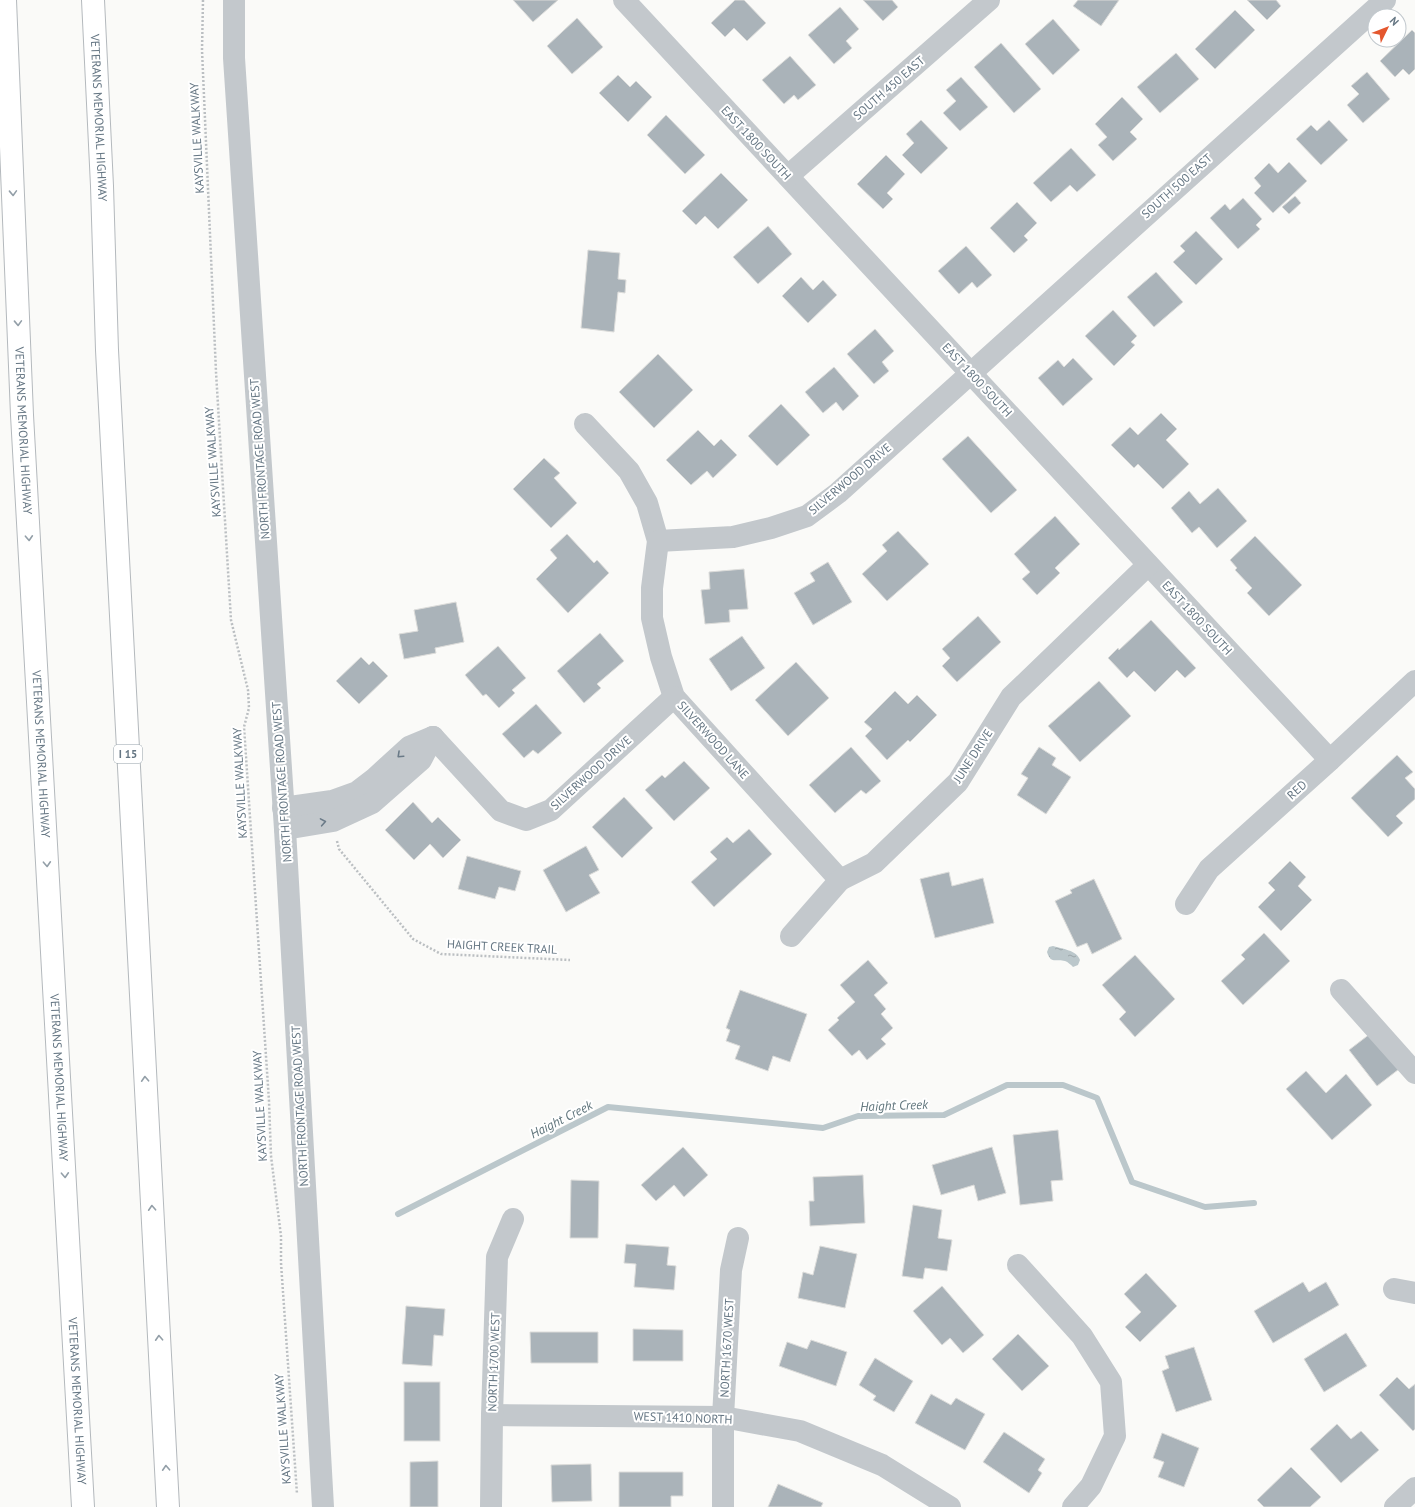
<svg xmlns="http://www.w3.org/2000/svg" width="1415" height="1507" font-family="'PT Sans',sans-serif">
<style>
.water{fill:url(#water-ripples)}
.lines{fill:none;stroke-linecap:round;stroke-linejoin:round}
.stream{stroke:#bbc7cb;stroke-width:6}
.building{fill:#aab3b9;stroke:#dcdcda}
.highway-casing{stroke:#b4b9bd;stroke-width:24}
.path{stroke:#bbbfc2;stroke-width:2.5;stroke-dasharray:2 2;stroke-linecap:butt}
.minor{stroke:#c3c8cc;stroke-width:22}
.highway{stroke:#fff;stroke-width:22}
.oneway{stroke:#939fa8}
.oneway2{stroke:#6a7a87}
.labels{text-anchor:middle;stroke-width:4;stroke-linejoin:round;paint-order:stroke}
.shield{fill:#fff;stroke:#939fa8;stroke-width:1}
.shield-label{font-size:11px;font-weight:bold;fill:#657683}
.street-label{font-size:12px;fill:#657683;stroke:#fff}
.water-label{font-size:13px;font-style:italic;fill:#60757c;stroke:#fff}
</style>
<defs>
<pattern id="water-ripples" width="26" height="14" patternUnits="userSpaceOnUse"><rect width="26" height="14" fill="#bbc7cb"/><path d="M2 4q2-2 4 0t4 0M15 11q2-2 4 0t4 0" fill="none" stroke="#9ca6aa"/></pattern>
</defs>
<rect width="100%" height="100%" fill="#fafaf8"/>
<path class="water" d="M 1053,946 C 1062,949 1077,950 1080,960 L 1078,965 L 1073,967 C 1071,965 1068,962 1065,961 C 1056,958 1051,965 1047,952 L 1049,947 Z"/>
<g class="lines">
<path class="stream" d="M 398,1214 L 608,1107 L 823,1128 L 858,1116 L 944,1115 L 1007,1085 L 1063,1085 L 1097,1098 L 1132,1182 L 1205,1207 L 1254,1203"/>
</g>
<g class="building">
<path d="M 513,0 L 558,0 L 533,22 Z"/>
<path d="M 735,0 L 744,0 L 766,23 L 747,41 L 734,28 L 725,37 L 711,23 Z"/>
<path d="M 863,0 L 892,0 L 898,7 L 883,21 Z"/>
<path d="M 1078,0 L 1119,0 L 1101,26 L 1073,6 Z"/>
<path d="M 1247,0 L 1276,0 L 1281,6 L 1267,20 Z"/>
<path d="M 840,7 L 859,29 L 846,41 L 852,48 L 834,64 L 808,35 Z"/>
<path d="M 1235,10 L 1255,30 L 1215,69 L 1195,49 Z"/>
<path d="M 577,18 L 603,47 L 572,74 L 547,46 Z"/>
<path d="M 1053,19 L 1080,50 L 1053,75 L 1025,44 Z"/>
<path d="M 1412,30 L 1415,33 L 1415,69 L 1409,75 L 1403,69 L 1395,77 L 1380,61 Z"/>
<path d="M 1001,43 L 1041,89 L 1014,113 L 974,67 Z"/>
<path d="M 1176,53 L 1199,79 L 1160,113 L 1137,87 Z"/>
<path d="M 790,56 L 816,85 L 798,100 L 794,95 L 784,104 L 762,80 Z"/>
<path d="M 1367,72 L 1390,99 L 1363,123 L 1347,105 L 1359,94 L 1351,86 Z"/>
<path d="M 618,75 L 630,87 L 636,81 L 652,97 L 628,122 L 599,93 Z"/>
<path d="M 961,77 L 988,107 L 960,131 L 943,113 L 956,101 L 946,90 Z"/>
<path d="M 1122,97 L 1143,119 L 1130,132 L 1137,139 L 1113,161 L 1098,145 L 1107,137 L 1095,124 Z"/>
<path d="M 666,115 L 705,155 L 685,174 L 647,135 Z"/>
<path d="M 921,120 L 948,148 L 921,174 L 902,155 L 914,143 L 906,134 Z"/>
<path d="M 1329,120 L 1348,140 L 1321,165 L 1296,139 L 1311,125 L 1317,131 Z"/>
<path d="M 1071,148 L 1096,175 L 1077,192 L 1070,185 L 1051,202 L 1033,183 Z"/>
<path d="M 886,155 L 905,174 L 887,193 L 893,199 L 883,209 L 857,184 Z"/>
<path d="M 1289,162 L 1307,181 L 1273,213 L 1254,193 L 1261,186 L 1254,178 L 1269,163 L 1278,173 Z"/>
<path d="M 721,173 L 748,200 L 718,229 L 705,216 L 696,225 L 682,211 Z"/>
<path d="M 1295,196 L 1301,203 L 1289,214 L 1282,207 Z"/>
<path d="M 1243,198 L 1262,219 L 1256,225 L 1260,229 L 1238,249 L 1210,218 L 1225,204 L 1230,210 Z"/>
<path d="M 1017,202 L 1037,223 L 1024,236 L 1028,240 L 1014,253 L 990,228 Z"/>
<path d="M 768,226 L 792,254 L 758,284 L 733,257 Z"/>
<path d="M 1196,231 L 1223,259 L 1196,285 L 1173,262 L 1185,251 L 1180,246 Z"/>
<path d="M 966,246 L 992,275 L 977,288 L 972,282 L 959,294 L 938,271 Z"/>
<path d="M 588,250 L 620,253 L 618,279 L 626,280 L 625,293 L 618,292 L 614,332 L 581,328 Z"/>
<path d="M 1156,272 L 1183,302 L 1154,327 L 1127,297 Z"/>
<path d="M 801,277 L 813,290 L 823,280 L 837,295 L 808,323 L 782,296 Z"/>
<path d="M 1113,310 L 1137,336 L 1131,342 L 1135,345 L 1114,366 L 1085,336 Z"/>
<path d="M 875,329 L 894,351 L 882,362 L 889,371 L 874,384 L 847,354 Z"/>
<path d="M 658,354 L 693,390 L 654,428 L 619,392 Z"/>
<path d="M 1073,358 L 1093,379 L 1063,406 L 1038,378 L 1058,360 L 1064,367 Z"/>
<path d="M 834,367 L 859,396 L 843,411 L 836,402 L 823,413 L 805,392 Z"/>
<path d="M 781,404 L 810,435 L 777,466 L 748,436 Z"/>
<path d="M 1161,413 L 1177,429 L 1166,440 L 1189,464 L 1163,489 L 1138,464 L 1134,468 L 1111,445 L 1130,427 L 1138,435 Z"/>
<path d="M 698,430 L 714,446 L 721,439 L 737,455 L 713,478 L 707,471 L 691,485 L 666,460 Z"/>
<path d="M 968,436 L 1017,490 L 991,513 L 942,459 Z"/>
<path d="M 544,458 L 560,473 L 554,478 L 577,503 L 551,528 L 513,489 Z"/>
<path d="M 1218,488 L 1247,521 L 1217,548 L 1199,527 L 1192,533 L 1171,508 L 1189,491 L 1200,504 Z"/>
<path d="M 1055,516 L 1080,544 L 1055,568 L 1060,573 L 1037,595 L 1022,579 L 1030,572 L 1014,554 Z"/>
<path d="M 898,531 L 929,564 L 887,601 L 862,574 L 887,551 L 882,545 Z"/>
<path d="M 567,534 L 594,563 L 597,560 L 609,573 L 568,613 L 536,579 L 557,558 L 550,550 Z"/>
<path d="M 1255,536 L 1302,585 L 1269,616 L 1247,593 L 1252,588 L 1235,570 L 1237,568 L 1230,560 Z"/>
<path d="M 828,562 L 852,602 L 813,625 L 794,593 L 815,581 L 810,573 Z"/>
<path d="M 744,569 L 748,609 L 729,610 L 730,622 L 705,624 L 701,590 L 710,589 L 709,572 Z"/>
<path d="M 456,602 L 464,642 L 435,648 L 436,653 L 404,659 L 399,634 L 418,631 L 414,610 Z"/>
<path d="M 978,616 L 1001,642 L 957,682 L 942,666 L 950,658 L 942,649 Z"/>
<path d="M 1151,620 L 1196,668 L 1185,678 L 1177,670 L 1155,692 L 1134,671 L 1127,678 L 1108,658 L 1118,648 L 1119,650 Z"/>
<path d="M 600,633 L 624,661 L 597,684 L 601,688 L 584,703 L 557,671 Z"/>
<path d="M 742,636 L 765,668 L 731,691 L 709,659 Z"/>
<path d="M 498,646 L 526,678 L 512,690 L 515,693 L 499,708 L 486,694 L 483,696 L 465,675 Z"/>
<path d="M 361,657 L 369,665 L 373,661 L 388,676 L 359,704 L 336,681 Z"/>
<path d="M 796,662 L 829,698 L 788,736 L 755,700 Z"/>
<path d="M 1099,681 L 1131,716 L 1080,762 L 1048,726 Z"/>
<path d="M 895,691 L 908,704 L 917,695 L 937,715 L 910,742 L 908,740 L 887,760 L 865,736 L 872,729 L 864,722 Z"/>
<path d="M 536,704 L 562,733 L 538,754 L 533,750 L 524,758 L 502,734 Z"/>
<path d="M 851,747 L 881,781 L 866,794 L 861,790 L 835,813 L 809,785 Z"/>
<path d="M 1039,747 L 1056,758 L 1052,765 L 1071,777 L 1046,814 L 1017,795 L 1028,778 L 1021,774 Z"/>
<path d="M 1397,755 L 1413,772 L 1405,778 L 1415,789 L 1415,799 L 1396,816 L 1403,823 L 1388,837 L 1351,798 Z"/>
<path d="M 684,761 L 710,788 L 674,821 L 645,790 L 662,775 L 665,778 Z"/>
<path d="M 624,797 L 653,828 L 622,858 L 592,827 Z"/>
<path d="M 413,802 L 432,823 L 438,817 L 461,840 L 443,858 L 430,844 L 414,860 L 385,830 Z"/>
<path d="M 749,829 L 772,854 L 714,907 L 691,882 L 717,859 L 710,852 L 727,837 L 733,843 Z"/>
<path d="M 586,846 L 599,870 L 589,875 L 600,893 L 566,912 L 543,870 Z"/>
<path d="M 467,856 L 521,871 L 515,891 L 499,887 L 495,899 L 458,889 Z"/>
<path d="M 1290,861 L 1306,877 L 1298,886 L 1312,900 L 1281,931 L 1258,907 L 1275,890 L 1268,883 Z"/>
<path d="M 949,872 L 952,886 L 983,878 L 994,923 L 935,938 L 920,879 Z"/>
<path d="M 1094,879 L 1122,939 L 1092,954 L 1087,943 L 1077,947 L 1055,901 L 1072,893 L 1070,890 Z"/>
<path d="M 1264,933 L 1290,961 L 1243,1005 L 1221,981 L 1245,959 L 1241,955 Z"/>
<path d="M 1135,955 L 1175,999 L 1135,1037 L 1119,1019 L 1126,1012 L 1102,985 Z"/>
<path d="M 868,960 L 888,983 L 874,995 L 886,1009 L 881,1014 L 893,1028 L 881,1039 L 886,1044 L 867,1060 L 859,1050 L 852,1056 L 828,1030 L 839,1020 L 837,1018 L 855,1002 L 840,985 Z"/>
<path d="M 740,990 L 807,1014 L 790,1062 L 773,1056 L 768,1071 L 735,1059 L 740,1046 L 726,1041 L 730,1030 L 726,1028 Z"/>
<path d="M 1375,1030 L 1403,1066 L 1377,1086 L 1349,1050 Z"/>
<path d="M 1306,1071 L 1326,1093 L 1346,1074 L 1372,1105 L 1332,1140 L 1286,1089 Z"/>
<path d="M 1058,1130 L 1063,1180 L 1051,1181 L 1053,1201 L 1020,1205 L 1013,1135 Z"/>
<path d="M 683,1147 L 708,1175 L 684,1197 L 674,1185 L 656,1201 L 641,1185 Z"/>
<path d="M 992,1147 L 1006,1193 L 978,1201 L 974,1185 L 941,1195 L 932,1165 Z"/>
<path d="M 863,1175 L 865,1223 L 810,1226 L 809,1201 L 814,1201 L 813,1177 Z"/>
<path d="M 571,1180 L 599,1181 L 598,1238 L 570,1238 Z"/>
<path d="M 913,1205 L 942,1210 L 938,1238 L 952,1240 L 947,1271 L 925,1268 L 923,1279 L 902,1276 Z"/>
<path d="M 626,1244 L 669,1247 L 667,1265 L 676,1266 L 674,1290 L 634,1287 L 636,1264 L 624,1263 Z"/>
<path d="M 820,1246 L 857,1254 L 845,1308 L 798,1298 L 803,1272 L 813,1275 Z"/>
<path d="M 1146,1273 L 1177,1306 L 1140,1342 L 1125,1327 L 1141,1312 L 1124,1294 Z"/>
<path d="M 1303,1282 L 1309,1292 L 1326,1282 L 1339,1305 L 1273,1343 L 1254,1311 Z"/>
<path d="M 942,1286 L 984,1335 L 963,1353 L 950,1338 L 942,1345 L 913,1311 Z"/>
<path d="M 406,1306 L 445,1309 L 443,1336 L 434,1335 L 432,1366 L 402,1364 Z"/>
<path d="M 633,1329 L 683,1330 L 683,1361 L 633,1361 Z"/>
<path d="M 530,1332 L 598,1332 L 598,1363 L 531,1363 Z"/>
<path d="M 1346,1333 L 1367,1366 L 1324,1392 L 1304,1359 Z"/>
<path d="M 1018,1334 L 1049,1366 L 1022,1391 L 992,1359 Z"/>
<path d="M 811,1340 L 847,1352 L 836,1386 L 779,1366 L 787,1342 L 807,1349 Z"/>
<path d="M 1194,1347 L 1212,1400 L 1176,1412 L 1162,1371 L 1169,1368 L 1165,1356 Z"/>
<path d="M 875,1358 L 913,1381 L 894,1412 L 873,1400 L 876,1396 L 859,1385 Z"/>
<path d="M 1397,1377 L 1409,1389 L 1415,1384 L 1415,1429 L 1413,1431 L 1379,1395 Z"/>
<rect x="404" y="1382" width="36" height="59"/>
<path d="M 931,1394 L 951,1405 L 956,1398 L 985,1414 L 965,1450 L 915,1423 Z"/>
<path d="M 1337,1424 L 1351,1439 L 1361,1431 L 1379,1450 L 1341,1483 L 1310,1449 Z"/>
<path d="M 1004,1432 L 1045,1459 L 1038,1470 L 1042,1473 L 1029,1493 L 983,1462 Z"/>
<path d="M 1162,1433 L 1199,1448 L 1184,1487 L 1158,1477 L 1164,1462 L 1153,1458 Z"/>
<path d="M 438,1461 L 438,1507 L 410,1507 L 410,1462 Z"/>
<path d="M 591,1464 L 592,1501 L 552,1502 L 551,1465 Z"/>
<path d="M 1291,1467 L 1321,1497 L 1310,1507 L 1264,1507 L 1257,1500 Z"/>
<path d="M 619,1472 L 683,1472 L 683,1496 L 671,1496 L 671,1507 L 619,1507 Z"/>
<path d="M 778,1484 L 823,1503 L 821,1507 L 768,1507 Z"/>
</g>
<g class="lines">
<g class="highway-casing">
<g id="highway">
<path id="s1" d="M 5,0 L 22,415 L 83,1507"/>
<path id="s2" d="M 93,0 L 102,186 L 107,350 L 168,1507"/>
</g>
</g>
<g class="path">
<path d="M 203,0 L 202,50 L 216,372 L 231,620 L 248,690 L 249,708 L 244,727 L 269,1101 L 271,1156 L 281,1236 L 281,1263 L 297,1494"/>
<path d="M 337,841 L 339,849 L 413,939 L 441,954 L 570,960"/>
</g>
<g class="minor">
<path d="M 234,0 L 234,58 L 285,829 L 323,1507"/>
<path d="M 624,0 L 1330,760"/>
<path d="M 788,176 L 989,0"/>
<path d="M 585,424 L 629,471 L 647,503 L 658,541 L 652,588 L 652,618 L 661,657 L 674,697 L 840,880"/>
<path d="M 658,541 L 733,537 L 771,528 L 807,516 L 838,493 L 1385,0"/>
<path d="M 433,737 L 501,811 L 526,820 L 551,810 L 674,697"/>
<path d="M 283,808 L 332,801 L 357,792 L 374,779 L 409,747 L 433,737"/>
<path d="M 285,829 L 333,821 L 372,803 L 421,760 L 433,737"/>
<path d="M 1186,904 L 1209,869 L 1330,760 L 1415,681"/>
<path d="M 791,936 L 840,880 L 874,863 L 958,782 L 1011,697 L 1148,565"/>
<path d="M 1341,990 L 1415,1073"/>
<path d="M 1018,1265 L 1082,1336 L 1111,1382 L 1115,1436 L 1091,1486 L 1073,1507"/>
<path d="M 1394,1289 L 1415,1293"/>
<path d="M 492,1415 L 723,1417 L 800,1431 L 882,1465 L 950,1507"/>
<path d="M 491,1507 L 492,1415 L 497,1257 L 513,1219"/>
<path d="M 723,1507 L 723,1417 L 731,1270 L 738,1238"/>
<path d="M 1395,1507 L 1415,1488"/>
</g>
<use href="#highway" class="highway"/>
</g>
<defs><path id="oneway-chevron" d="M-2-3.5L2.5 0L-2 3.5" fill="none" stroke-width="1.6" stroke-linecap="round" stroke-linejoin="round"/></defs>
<g class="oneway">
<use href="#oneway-chevron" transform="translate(13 193) rotate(88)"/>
<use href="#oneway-chevron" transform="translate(18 323) rotate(88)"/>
<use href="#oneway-chevron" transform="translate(29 538) rotate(87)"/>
<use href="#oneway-chevron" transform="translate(47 864) rotate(87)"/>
<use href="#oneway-chevron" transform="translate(145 1079) rotate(-93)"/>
<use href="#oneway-chevron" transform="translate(65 1175) rotate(87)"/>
<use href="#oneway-chevron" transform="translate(152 1208) rotate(-93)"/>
<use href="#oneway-chevron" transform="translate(159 1338) rotate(-93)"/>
<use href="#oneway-chevron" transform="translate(166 1468) rotate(-93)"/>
</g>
<g class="oneway2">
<use href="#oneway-chevron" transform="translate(400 755) rotate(137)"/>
<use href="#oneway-chevron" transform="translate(323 822) rotate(-10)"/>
</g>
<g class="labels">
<rect class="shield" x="114" y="745" width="28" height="18" rx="3"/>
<g class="shield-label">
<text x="128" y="758">I 15</text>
</g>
<g class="street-label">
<text transform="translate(889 88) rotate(-41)" y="4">SOUTH 450 EAST</text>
<text dy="4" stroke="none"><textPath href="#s2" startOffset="118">VETERANS MEMORIAL HIGHWAY</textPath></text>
<text transform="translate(197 138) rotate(-93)" y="4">KAYSVILLE WALKWAY</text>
<text transform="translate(756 143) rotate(47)" y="4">EAST 1800 SOUTH</text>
<text transform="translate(1177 186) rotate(-42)" y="4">SOUTH 500 EAST</text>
<text transform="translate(977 380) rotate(47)" y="4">EAST 1800 SOUTH</text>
<text dy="4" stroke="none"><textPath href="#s1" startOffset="431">VETERANS MEMORIAL HIGHWAY</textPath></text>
<text transform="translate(260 459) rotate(-94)" y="4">NORTH FRONTAGE ROAD WEST</text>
<text transform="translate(213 462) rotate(-94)" y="4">KAYSVILLE WALKWAY</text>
<text transform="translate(850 479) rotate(-40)" y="4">SILVERWOOD DRIVE</text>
<text transform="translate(1197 618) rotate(47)" y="4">EAST 1800 SOUTH</text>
<text transform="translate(713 740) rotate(48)" y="4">SILVERWOOD LANE</text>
<text dy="4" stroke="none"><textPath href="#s1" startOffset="755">VETERANS MEMORIAL HIGHWAY</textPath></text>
<text transform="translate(973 756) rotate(-57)" y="4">JUNE DRIVE</text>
<text transform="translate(591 773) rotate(-42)" y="4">SILVERWOOD DRIVE</text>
<text transform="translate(282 782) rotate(-94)" y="4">NORTH FRONTAGE ROAD WEST</text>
<text transform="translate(240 783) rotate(-93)" y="4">KAYSVILLE WALKWAY</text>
<text transform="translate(1297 790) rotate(-42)" y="4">RED</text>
<text transform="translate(502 947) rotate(3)" y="4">HAIGHT CREEK TRAIL</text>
<text dy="4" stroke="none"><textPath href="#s1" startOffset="1079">VETERANS MEMORIAL HIGHWAY</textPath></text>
<text transform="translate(260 1106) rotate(-93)" y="4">KAYSVILLE WALKWAY</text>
<text transform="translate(300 1106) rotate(-93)" y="4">NORTH FRONTAGE ROAD WEST</text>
<text transform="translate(727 1348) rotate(-87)" y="4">NORTH 1670 WEST</text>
<text transform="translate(494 1362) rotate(-88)" y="4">NORTH 1700 WEST</text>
<text dy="4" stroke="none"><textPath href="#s1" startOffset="1403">VETERANS MEMORIAL HIGHWAY</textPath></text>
<text transform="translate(683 1418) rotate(2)" y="4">WEST 1410 NORTH</text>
<text transform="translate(283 1429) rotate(-94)" y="4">KAYSVILLE WALKWAY</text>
</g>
<g class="water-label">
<text transform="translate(894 1105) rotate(-2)" y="5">Haight Creek</text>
<text transform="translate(561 1119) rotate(-27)" y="5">Haight Creek</text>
</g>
</g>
<g transform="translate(1387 28) rotate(47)"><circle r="19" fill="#ffffff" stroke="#c1c8cd"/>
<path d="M0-3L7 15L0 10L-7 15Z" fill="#e4572e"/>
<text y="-6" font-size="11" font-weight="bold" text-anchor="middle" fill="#657683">N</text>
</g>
</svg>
